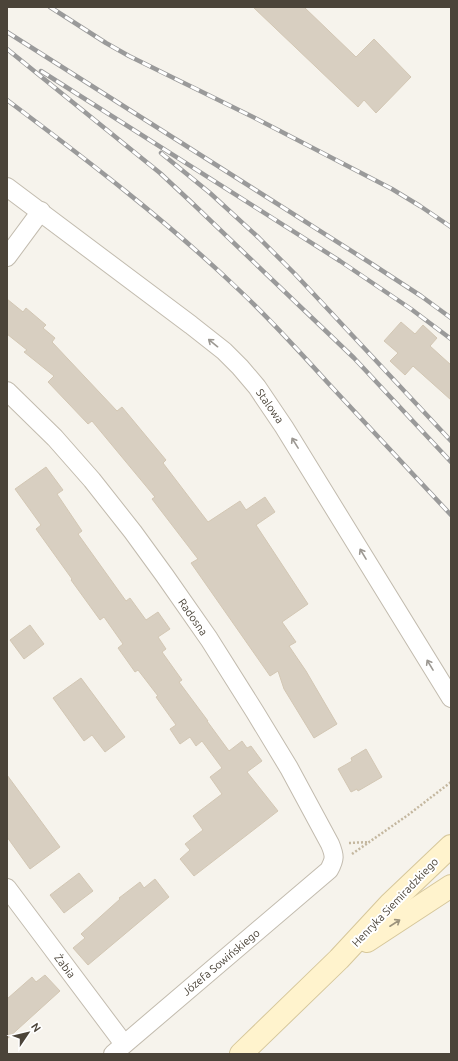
<svg xmlns="http://www.w3.org/2000/svg" width="458" height="1061" font-family="Ubuntu,sans-serif">
<style>
.building{fill:#d8cfc1;stroke:#d3c7b4}
.lines{fill:none;stroke-linecap:round;stroke-linejoin:round}
.street-casing{stroke:#c2bbae;stroke-width:20}
.secondary-casing{stroke:#d6c79b;stroke-width:24}
.path{stroke:#c4b79f;stroke-width:2.5;stroke-dasharray:2 2;stroke-linecap:butt}
.street{stroke:#fff;stroke-width:18}
.secondary{stroke:#fff3cd;stroke-width:22}
.rail-casing{stroke:#9a9a9a;stroke-width:4.5}
.rail{stroke:#fff;stroke-width:3;stroke-dasharray:9;stroke-linecap:butt}
.oneway{stroke:#9c9892}
.oneway2{stroke:#9c937c}
.labels{text-anchor:middle;stroke-width:4;stroke-linejoin:round;paint-order:stroke}
.street-label{font-size:11px;fill:#4b4439;stroke:#fff}
</style>
<rect width="100%" height="100%" fill="#f6f3ec"/>
<g class="building">
<path d="M 253,7 L 304,7 L 356,57 L 374,39 L 411,77 L 376,113 L 364,100 L 358,107 Z"/>
<path d="M 7,299 L 23,312 L 26,308 L 46,325 L 43,328 L 55,338 L 52,342 L 117,411 L 122,407 L 166,460 L 163,463 L 208,522 L 240,501 L 246,510 L 265,497 L 275,512 L 256,525 L 308,604 L 282,622 L 296,642 L 289,646 L 306,671 L 337,724 L 314,738 L 284,689 L 278,671 L 270,676 L 191,563 L 198,559 L 152,499 L 155,497 L 92,421 L 88,424 L 48,382 L 54,376 L 24,352 L 27,350 L 7,334 Z"/>
<path d="M 401,322 L 415,334 L 423,325 L 437,338 L 430,346 L 451,365 L 451,400 L 413,366 L 405,375 L 390,361 L 398,353 L 384,341 Z"/>
<path d="M 46,467 L 63,490 L 57,494 L 82,531 L 78,534 L 126,601 L 130,598 L 146,620 L 158,612 L 170,629 L 158,637 L 166,649 L 162,652 L 182,680 L 179,682 L 208,721 L 207,721 L 229,751 L 242,741 L 247,748 L 251,746 L 262,761 L 247,772 L 278,811 L 194,876 L 180,859 L 190,850 L 185,844 L 203,830 L 193,816 L 222,794 L 210,777 L 222,768 L 202,741 L 196,746 L 190,737 L 180,744 L 170,729 L 176,725 L 156,697 L 158,696 L 138,670 L 135,672 L 118,648 L 123,644 L 104,617 L 100,620 L 71,580 L 72,579 L 36,529 L 41,525 L 15,489 Z"/>
<path d="M 30,625 L 44,644 L 24,659 L 10,640 Z"/>
<path d="M 81,678 L 125,737 L 105,752 L 92,735 L 84,741 L 53,698 Z"/>
<path d="M 366,749 L 382,777 L 358,791 L 357,789 L 351,792 L 338,769 L 352,761 L 351,758 Z"/>
<path d="M 7,775 L 60,847 L 30,869 L 7,837 Z"/>
<path d="M 79,873 L 93,891 L 64,913 L 50,895 Z"/>
<path d="M 155,879 L 169,897 L 88,965 L 73,948 L 85,938 L 81,934 L 120,899 L 119,898 L 140,882 L 144,888 Z"/>
<path d="M 45,975 L 60,991 L 7,1039 L 7,999 L 32,977 L 36,982 Z"/>
</g>
<g class="lines">
<g class="street-casing">
<g id="street">
<path d="M 7,187 L 191,325 L 224,351 L 240,367 L 257,387 L 284,427 L 451,698"/>
<path d="M 7,257 L 41,211"/>
<path d="M 7,391 L 55,438 L 92,480 L 133,532 L 165,576 L 209,639 L 255,712 L 289,768 L 330,844 C 335,856 335,859 329,870 L 113,1054"/>
<path d="M 7,888 L 124,1044"/>
</g>
</g>
<g class="secondary-casing">
<g id="secondary">
<path d="M 367,941 L 451,886"/>
<path d="M 241,1054 L 339,959 L 390,904 L 451,846"/>
</g>
</g>
<g class="path">
<path d="M 349,843 L 370,842"/>
<path d="M 352,854 L 408,815 L 451,782"/>
</g>
<use href="#street" class="street"/>
<use href="#secondary" class="secondary"/>
<g class="rail-casing">
<g id="rail">
<path d="M 50,7 L 106,43 L 129,56 L 251,116 L 392,189 L 420,206 L 451,227"/>
<path d="M 7,32 L 372,264 L 421,296 L 451,318"/>
<path d="M 7,49 L 160,173 L 190,201 L 354,358 L 451,462"/>
<path d="M 41,71 L 340,261 L 411,309 L 451,339"/>
<path d="M 7,100 C 87,160 167,221 239,290 C 270,319 299,351 328,383 C 369,427 410,471 451,515"/>
<path d="M 161,153 L 210,193 L 259,238 L 295,274 L 451,441"/>
</g>
</g>
<use href="#rail" class="rail"/>
</g>
<defs><path id="oneway-shaft" d="M-6 0H5M1.5-3L5.5 0L1.5 3" fill="none" stroke-width="1.6" stroke-linecap="round" stroke-linejoin="round"/></defs>
<g class="oneway">
<use href="#oneway-shaft" transform="translate(213 343) rotate(-141)"/>
<use href="#oneway-shaft" transform="translate(295 443) rotate(-122)"/>
<use href="#oneway-shaft" transform="translate(363 554) rotate(-121)"/>
<use href="#oneway-shaft" transform="translate(430 665) rotate(-121)"/>
</g>
<use class="oneway2" href="#oneway-shaft" transform="translate(395 923) rotate(-33)"/>
<g class="labels">
<g class="street-label">
<text transform="translate(270 406) rotate(55)" y="4">Stalowa</text>
<text transform="translate(193 617) rotate(55)" y="4">Radosna</text>
<text transform="translate(395 902) rotate(-46)" y="4">Henryka Siemiradzkiego</text>
<text transform="translate(221 962) rotate(-40)" y="4">Józefa Sowińskiego</text>
<text transform="translate(65 966) rotate(53)" y="4">Żabia</text>
</g>
</g>
<rect width="458" height="1061" fill="none" stroke="#4b4439" stroke-width="16"/>
<g transform="translate(28 1033) rotate(55)" stroke="#ffffff" stroke-width="3" paint-order="stroke">
<path d="M0-3L7 15L0 10L-7 15Z" fill="#4b4439"/>
<text y="-6" font-size="11" font-weight="bold" text-anchor="middle" fill="#4b4439">N</text>
</g>
</svg>
